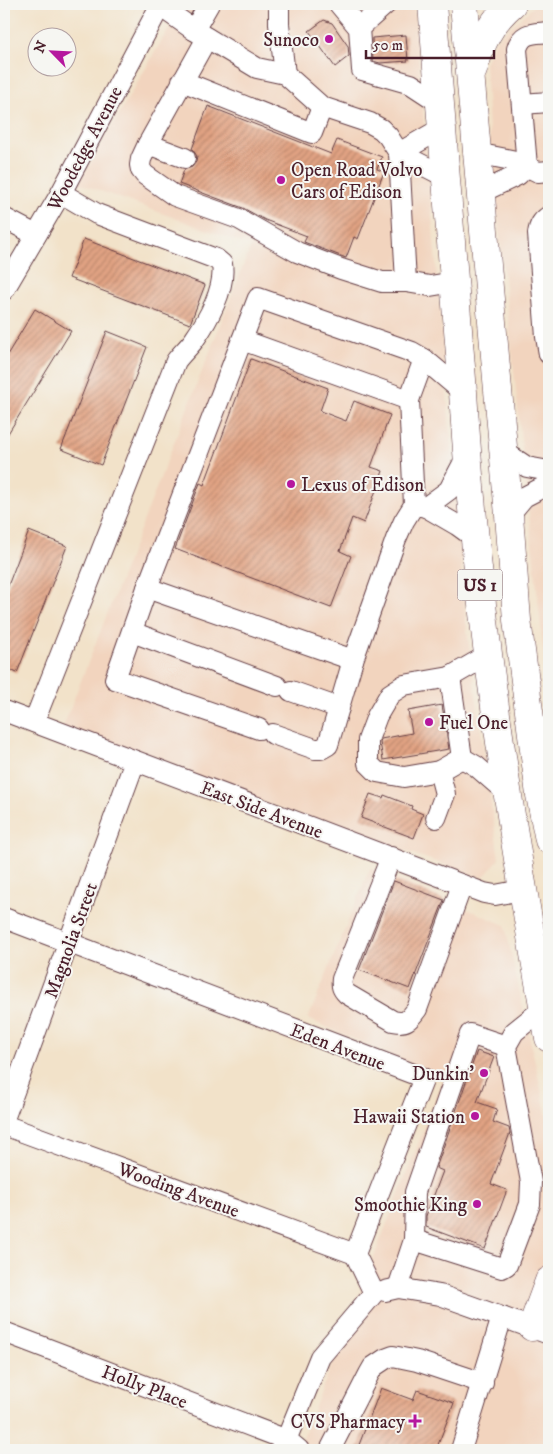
<svg xmlns="http://www.w3.org/2000/svg" width="553" height="1454" font-family="'IM FELL DW Pica',serif">
<style>
.built{fill:#f2d4be}
.building{fill:url(#building-hatch)}
.lines{fill:none;stroke-linecap:round;stroke-linejoin:round}
.minor-casing{stroke:#633c43;stroke-width:22}
.highway-casing{stroke:#633c43;stroke-width:29}
.minor{stroke:#fff;stroke-width:20}
.highway{stroke:#fff;stroke-width:28}
.poi-dot{fill:#b5179e;stroke:#f6f6f2;stroke-width:2}
.labels{text-anchor:middle;stroke-width:4;stroke-linejoin:round;paint-order:stroke}
.shield{fill:#f6f6f2;stroke:#7e6067;stroke-width:1}
.shield-label{font-size:18px;font-weight:bold;fill:#4a1f2b}
.poi-label{font-size:19px;fill:#4a1f2b;stroke:#f6f6f2;text-anchor:end}
.street-label{font-size:19px;fill:#4a1f2b;stroke:#f6f6f2}
</style>
<defs>
<pattern id="building-hatch" width="6" height="6" patternUnits="userSpaceOnUse" patternTransform="scale(1.25)"><rect width="6" height="6" fill="#e1a383"/><path d="M-1 1l2-2M0 6l6-6M5 7l2-2" fill="none" stroke="#b8846b"/></pattern>
</defs>
<rect width="100%" height="100%" fill="#f6f6f2"/>
<filter id="ink" filterUnits="userSpaceOnUse"><feTurbulence type="fractalNoise" baseFrequency=".02" numOctaves="2"/><feDisplacementMap in="SourceGraphic" scale="10" xChannelSelector="R" yChannelSelector="G"/><feConvolveMatrix kernelMatrix="1 2 1 2 8 2 1 2 1" color-interpolation-filters="sRGB"/></filter>
<filter id="wash" filterUnits="userSpaceOnUse"><feTurbulence type="fractalNoise" baseFrequency=".0096" numOctaves="4" result="noise"/><feDisplacementMap in="SourceGraphic" scale="20" xChannelSelector="R" yChannelSelector="G"/><feGaussianBlur stdDeviation="1.12" result="paint"/><feColorMatrix in="noise" values="0 0 0 0 0 0 0 0 0 0 0 0 0 0 0 0 0 1.4 0 .05"/><feComposite in="paint" operator="in"/></filter>
<g filter="url(#wash)">
<rect width="100%" height="100%" fill="#f2e2c9"/>
<g class="built">
<path d="M 183,4 L 414,4 L 467,632 L 499,859 L 483,878 L 61,732 L 251,246 L 79,183 Z"/>
<path d="M 536,4 L 549,4 L 549,704 L 490,143 L 485,63 L 496,40 Z"/>
<path d="M 370,868 L 505,925 L 549,1126 L 549,1450 L 298,1450 L 444,1078 L 308,1019 Z"/>
</g>
<g id="blocks">
<g class="building">
<path d="M 324,20 L 332,23 L 348,46 L 349,56 L 335,67 L 309,31 Z"/>
<path d="M 406,35 L 408,61 L 380,63 L 373,61 L 372,38 Z"/>
<path d="M 208,106 L 331,154 L 337,140 L 382,157 L 377,169 L 384,172 L 358,239 L 354,237 L 346,258 L 304,242 L 307,236 L 265,220 L 243,208 L 179,184 L 184,170 L 192,167 L 196,162 L 197,156 L 192,149 Z"/>
<path d="M 84,239 L 205,285 L 190,324 L 69,278 Z"/>
<path d="M 35,309 L 71,331 L 4,440 L 4,360 Z"/>
<path d="M 107,331 L 147,347 L 101,465 L 61,449 Z"/>
<path d="M 251,359 L 328,388 L 320,411 L 346,421 L 354,401 L 390,415 L 371,467 L 383,471 L 364,523 L 352,518 L 340,551 L 351,556 L 331,608 L 175,549 L 200,483 L 204,485 Z"/>
<path d="M 29,531 L 67,546 L 17,673 L 4,667 L 4,596 Z"/>
<path d="M 442,705 L 449,749 L 383,760 L 380,742 L 381,739 L 412,733 L 408,711 Z"/>
<path d="M 370,794 L 383,798 L 384,795 L 412,806 L 411,809 L 423,814 L 414,838 L 361,818 Z"/>
<path d="M 394,881 L 444,900 L 410,989 L 359,970 Z"/>
<path d="M 477,1051 L 494,1057 L 477,1102 L 497,1109 L 493,1122 L 509,1128 L 510,1133 L 491,1184 L 507,1190 L 485,1249 L 426,1227 L 426,1216 L 443,1171 L 436,1168 Z"/>
<path d="M 381,1388 L 413,1400 L 417,1390 L 454,1403 L 436,1450 L 357,1450 Z"/>
</g>
</g>
</g>
<g filter="url(#ink)">
<use href="#blocks" fill-opacity="0" stroke="#633c43" stroke-width="1"/>
<g class="lines">
<g class="minor-casing">
<g id="minor">
<path d="M 279,4 L 279,24 L 285,74"/>
<path d="M 339,4 L 359,28 L 362,70 L 411,84 L 440,103"/>
<path d="M 160,6 L 194,30 L 257,68 L 285,74 L 322,107 L 370,123 L 381,129 L 388,136 L 399,153 L 406,282 L 430,286 L 454,282"/>
<path d="M 359,28 L 386,4"/>
<path d="M 194,30 L 209,4"/>
<path d="M 182,81 L 312,133 L 322,107"/>
<path d="M 522,104 L 549,102"/>
<path d="M 148,144 L 141,159 L 140,165 L 141,170 L 145,175 L 175,196 L 239,219 L 297,252 L 341,269 L 382,282 L 406,282"/>
<path d="M 399,153 L 446,177"/>
<path d="M 399,153 L 442,128"/>
<path d="M 476,153 L 516,161 L 538,172 L 549,171"/>
<path d="M 185,158 L 148,144 L 207,38"/>
<path d="M 527,166 L 517,49 C 522,31 534,34 549,32"/>
<path d="M 480,193 L 518,175 L 527,166"/>
<path d="M 549,216 C 542,221 539,225 538,234 L 546,337 L 549,354"/>
<path d="M 4,218 L 36,235"/>
<path d="M 4,290 L 61,193 L 161,4"/>
<path d="M 242,340 L 409,400"/>
<path d="M 503,451 L 527,467 L 549,471"/>
<path d="M 467,456 L 449,490 L 426,507 L 457,525 L 475,538"/>
<path d="M 414,505 L 409,400 L 424,359"/>
<path d="M 509,515 L 524,497 L 549,484"/>
<path d="M 147,588 L 115,679 L 259,729"/>
<path d="M 132,632 L 277,686"/>
<path d="M 353,660 L 147,588 L 258,298 L 412,352 L 424,359 L 463,392"/>
<path d="M 450,677 L 462,758"/>
<path d="M 291,691 L 339,708"/>
<path d="M 4,711 L 484,893 L 495,895 L 522,890"/>
<path d="M 34,722 L 176,361 C 182,353 189,347 194,340 C 208,320 226,288 222,264 L 216,259 L 97,214 L 61,193"/>
<path d="M 273,734 L 315,749 L 321,749 L 328,745 L 353,660 L 396,539 L 404,521 L 414,505 L 426,507"/>
<path d="M 462,758 L 439,771 L 404,777 L 377,772 L 368,763 L 368,740 L 377,716 L 390,694 L 404,685 L 450,677 L 488,655"/>
<path d="M 462,758 L 476,766 L 507,793"/>
<path d="M 436,818 L 445,794 L 439,771"/>
<path d="M 391,857 L 342,979 C 341,986 342,989 347,994 L 393,1021 C 406,1024 409,1020 417,1009 L 462,885"/>
<path d="M 4,918 L 424,1078 L 355,1254 L 374,1293 L 320,1357 L 282,1450"/>
<path d="M 4,1119 L 135,761"/>
<path d="M 4,1125 L 355,1254"/>
<path d="M 414,1240 L 415,1192 L 470,1034 L 506,1046"/>
<path d="M 398,1288 L 414,1240 L 502,1268 L 507,1265 L 530,1204 L 531,1182 L 506,1046 L 514,1032 L 544,1008"/>
<path d="M 385,1291 L 398,1288 L 440,1295 L 549,1334"/>
<path d="M 4,1332 L 287,1440 L 299,1450"/>
<path d="M 330,1450 L 369,1374 L 373,1367 L 385,1359 L 393,1356 L 417,1361 L 483,1383"/>
<path d="M 461,1450 L 502,1317"/>
</g>
</g>
<g class="highway-casing">
<g id="highway">
<path d="M 432,4 L 463,392 C 476,609 510,824 549,1038"/>
<path d="M 464,4 L 509,515 L 517,620 L 540,795 L 549,840"/>
<path d="M 473,70 C 481,43 490,23 512,4"/>
<path d="M 532,1327 L 549,1281"/>
</g>
</g>
<use href="#minor" class="minor"/>
<use href="#highway" class="highway"/>
</g>
</g>
<g class="poi-dot">
<circle cx="329" cy="39" r="5"/>
<circle cx="281" cy="180" r="5"/>
<circle cx="291" cy="484" r="5"/>
<circle cx="429" cy="722" r="5"/>
<circle cx="484" cy="1073" r="5"/>
<circle cx="475" cy="1116" r="5"/>
<circle cx="477" cy="1204" r="5"/>
<path d="M412.5 1413.5h5v5h5v5h-5v5h-5v-5h-5v-5h5z"/>
</g>
<g class="labels">
<rect class="shield" x="457.5" y="569.5" width="45" height="31" rx="4"/>
<g class="shield-label">
<text x="480" y="591">US 1</text>
</g>
<g class="poi-label">
<text x="319" y="46">Sunoco</text>
<text x="291" y="176" text-anchor="start">Open Road Volvo<tspan x="291" dy="22">Cars of Edison</tspan></text>
<text x="301" y="491" text-anchor="start">Lexus of Edison</text>
<text x="439" y="729" text-anchor="start">Fuel One</text>
<text x="474" y="1080">Dunkin'</text>
<text x="465" y="1123">Hawaii Station</text>
<text x="467" y="1211">Smoothie King</text>
<text x="405" y="1428">CVS Pharmacy</text>
</g>
<g class="street-label">
<text transform="translate(84 148) rotate(-62)" y="7">Woodedge Avenue</text>
<text transform="translate(262 809) rotate(21)" y="7">East Side Avenue</text>
<text transform="translate(70 940) rotate(-70)" y="7">Magnolia Street</text>
<text transform="translate(338 1046) rotate(21)" y="7">Eden Avenue</text>
<text transform="translate(179 1189) rotate(20)" y="7">Wooding Avenue</text>
<text transform="translate(145 1386) rotate(21)" y="7">Holly Place</text>
</g>
</g>
<rect width="553" height="1454" fill="none" stroke="#f6f6f2" stroke-width="20"/>
<g transform="translate(52 52) rotate(294)"><circle r="24" fill="#f6f6f2" stroke="#b1a0a2"/>
<path d="M0-4L9 19L0 12L-9 19Z" fill="#b5179e"/>
<text y="-8" font-size="14" font-weight="bold" text-anchor="middle" fill="#4a1f2b">N</text>
</g>
<path d="M366 50v8h128v-8" fill="none" stroke="#4a1f2b" stroke-width="2.5"/>
<text x="373" y="50" font-size="15" fill="#4a1f2b" stroke="#f6f6f2" stroke-width="4" paint-order="stroke">50 m</text>
</svg>
